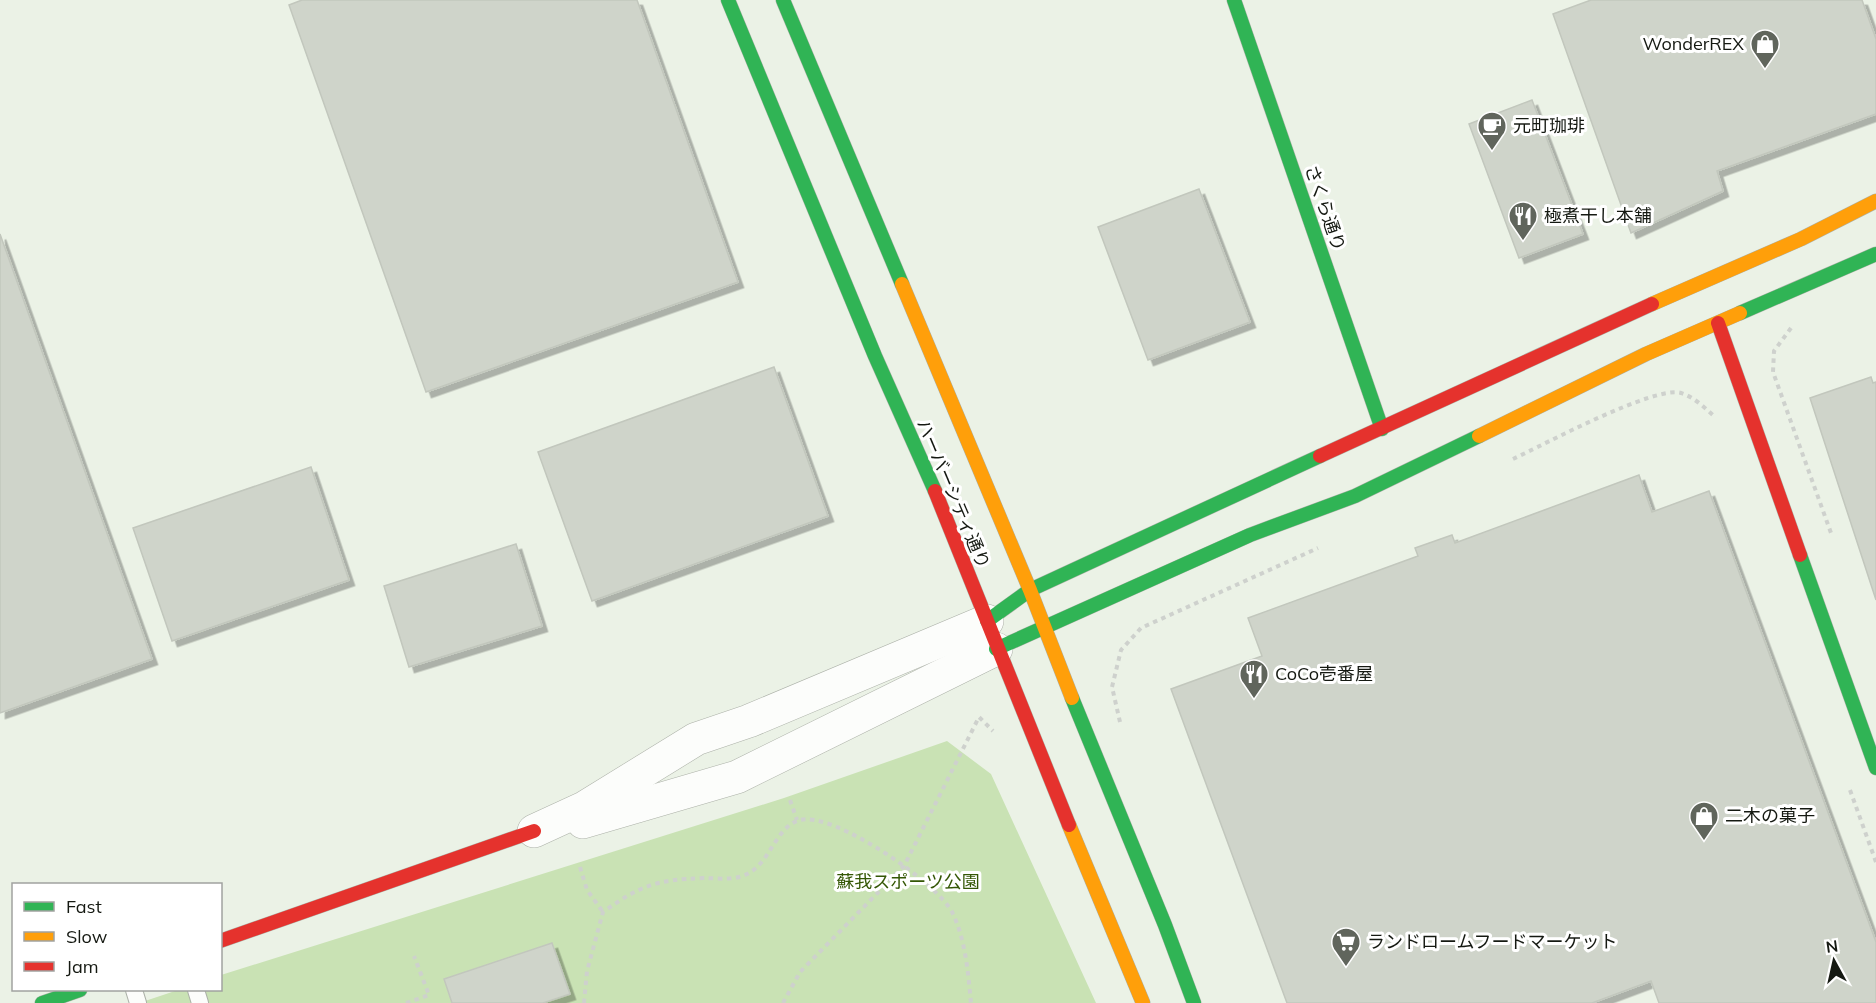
<svg xmlns="http://www.w3.org/2000/svg" width="1876" height="1003" font-family="Mulish,'Noto Sans JP',sans-serif">
<style>
.green{fill:#c9e2b4}
.building{fill:#cfd4ca;stroke:#c2c7bd;stroke-width:1.5;filter:url(#shadow)}
.lines{fill:none;stroke-linecap:round;stroke-linejoin:round}
.lane-casing{stroke:#acb1a8;stroke-width:18}
.street-casing{stroke:#acb1a8;stroke-width:34}
.fast-casing{stroke:#acb1a8;stroke-width:15}
.slow-casing{stroke:#acb1a8;stroke-width:15}
.jam-casing{stroke:#acb1a8;stroke-width:15}
.path{stroke:#ced1cd;stroke-width:4;stroke-dasharray:4.5 4.5;stroke-linecap:butt}
.lane{stroke:#fcfdfb;stroke-width:16}
.street{stroke:#fcfdfb;stroke-width:33}
.fast{stroke:#30b455;stroke-width:14}
.slow{stroke:#ff9f0a;stroke-width:14}
.jam{stroke:#e5322d;stroke-width:14}
.labels{text-anchor:middle;stroke-width:6;stroke-linejoin:round;paint-order:stroke}
.poi-label{font-size:18px;fill:#151912;stroke:#fff;text-anchor:start}
.street-label{font-size:18px;fill:#151912;stroke:#fff}
.park-label{font-size:18px;fill:#345705;stroke:#fff}
</style>
<defs>
<filter id="shadow"><feDropShadow dx="5.5" dy="5.5" stdDeviation="0" flood-color="#0004"/></filter>
</defs>
<rect width="100%" height="100%" fill="#ebf2e6"/>
<path class="green" d="M 947,741 L 991,774 L 1096,1003 L 139,1003 L 178,990 L 220,990 L 221,975 L 784,798 Z"/>
<g class="building">
<path d="M 302,0 L 637,0 L 738,282 L 426,392 L 289,5 Z"/>
<path d="M 1591,0 L 1862,0 L 1876,39 L 1876,114 L 1717,171 L 1723,191 L 1631,233 L 1553,14 Z"/>
<path d="M 1532,100 L 1583,234 L 1519,258 L 1469,124 Z"/>
<path d="M 1199,189 L 1250,322 L 1148,360 L 1098,227 Z"/>
<path d="M 0,234 L 152,659 L 0,713 Z"/>
<path d="M 774,367 L 828,516 L 592,601 L 538,452 Z"/>
<path d="M 1871,377 L 1873,383 L 1876,382 L 1876,600 L 1810,398 Z"/>
<path d="M 311,467 L 349,580 L 172,641 L 133,528 Z"/>
<path d="M 1639,475 L 1652,512 L 1709,491 L 1876,942 L 1876,1003 L 1659,1003 L 1651,981 L 1592,1003 L 1287,1003 L 1171,689 L 1262,656 L 1248,618 L 1418,556 L 1415,548 L 1452,535 L 1455,543 Z"/>
<path d="M 516,544 L 542,626 L 409,667 L 384,586 Z"/>
<path d="M 552,943 L 570,994 L 543,1003 L 452,1003 L 444,979 Z"/>
</g>
<g class="lines">
<g class="lane-casing">
<g id="lane">
<path d="M 134,990 L 138,1003"/>
<path d="M 196,990 L 200,1003"/>
</g>
</g>
<g class="street-casing">
<g id="street">
<path d="M 583,822 L 737,777 L 996,649"/>
<path d="M 534,831 L 584,808 L 696,739 L 749,721 L 987,621"/>
</g>
</g>
<g class="fast-casing">
<g id="fast">
<path d="M 728,0 L 875,356 L 935,491"/>
<path d="M 783,0 L 902,284"/>
<path d="M 1234,0 L 1382,429"/>
<path d="M 1740,313 L 1876,254"/>
<path d="M 1800,555 L 1876,768"/>
<path d="M 987,621 L 1030,590 L 1320,456"/>
<path d="M 996,649 L 1250,535 L 1355,496 L 1479,436"/>
<path d="M 1072,698 L 1165,925 L 1194,1003"/>
<path d="M 42,1003 L 80,990"/>
</g>
</g>
<g class="slow-casing">
<g id="slow">
<path d="M 902,284 L 1030,590 L 1072,698"/>
<path d="M 1652,304 L 1801,239 L 1876,201"/>
<path d="M 1479,436 L 1646,354 L 1740,313"/>
<path d="M 1069,825 L 1143,1003"/>
</g>
</g>
<g class="jam-casing">
<g id="jam">
<path d="M 1718,323 L 1800,555"/>
<path d="M 1320,456 L 1652,304"/>
<path d="M 935,491 L 1069,825"/>
<path d="M 220,941 L 534,831"/>
</g>
</g>
<g class="path">
<path d="M 1791,328 L 1774,351 L 1773,372 L 1831,533"/>
<path d="M 1513,459 C 1543,445 1655,385 1681,393 C 1694,397 1705,408 1715,417"/>
<path d="M 1120,722 L 1112,687 L 1121,650 L 1141,628 L 1318,548"/>
<path d="M 1850,790 L 1876,862"/>
<path d="M 790,800 L 797,820"/>
<path d="M 580,867 L 587,890 L 603,912"/>
<path d="M 406,1003 L 429,995 L 414,956"/>
<path d="M 584,1003 L 587,971 L 603,912 C 641,885 656,880 703,878 C 714,878 728,880 739,877 C 771,869 773,827 800,820 C 833,811 940,884 953,914 C 966,942 968,973 971,1003"/>
<path d="M 783,1003 L 800,972 L 904,866 L 979,717 L 993,731"/>
</g>
<use href="#lane" class="lane"/>
<use href="#street" class="street"/>
<use href="#fast" class="fast"/>
<use href="#slow" class="slow"/>
<use href="#jam" class="jam"/>
</g>
<defs>
<g id="shop-pin" transform="scale(1.5)"><path d="M0 17L-7.5 6A9.5 9.5 0 1 1 7.5 6Z" fill="#60655c" stroke="#fff"/><path d="M-5-2.5h2.3a2.7 3.5 0 0 1 5.4 0H5L5.5 6h-11ZM-1.5-2.5h3a1.5 2.3 0 0 0-3 0Z" fill="#fff"/></g>
<g id="cafe-pin" transform="scale(1.5)"><path d="M0 17L-7.5 6A9.5 9.5 0 1 1 7.5 6Z" fill="#60655c" stroke="#fff"/><path d="M-5.5-4.5H6V0H3Q3 3.5 0 3.5H-2.5Q-5.5 3.5-5.5 0ZM3-3.2v2h1.7v-2ZM-6 4.5H4V6H-6Z" fill="#fff"/></g>
<g id="restaurant-pin" transform="scale(1.5)"><path d="M0 17L-7.5 6A9.5 9.5 0 1 1 7.5 6Z" fill="#60655c" stroke="#fff"/><path d="M-5-6h1v4h1v-4h1v4h1v-4h1v5L-1.5 .5V6h-2V.5L-5-1ZM5-6V6H3V1.5H1.5Q1.5-4 5-6Z" fill="#fff"/></g>
<g id="supermarket-pin" transform="scale(1.5)"><path d="M0 17L-7.5 6A9.5 9.5 0 1 1 7.5 6Z" fill="#60655c" stroke="#fff"/><path d="M-6-5.5h2.5l.6 2H6L4.5 2H-2.5L-4.4-4H-6ZM-1.5 3.2a1.3 1.3 0 1 0 .1 0ZM3 3.2a1.3 1.3 0 1 0 .1 0Z" fill="#fff"/></g>
</defs>
<g fill-rule="evenodd">
<use href="#shop-pin" x="1765" y="44"/>
<use href="#cafe-pin" x="1492" y="126"/>
<use href="#restaurant-pin" x="1523" y="216"/>
<use href="#restaurant-pin" x="1254" y="674"/>
<use href="#shop-pin" x="1704" y="816"/>
<use href="#supermarket-pin" x="1346" y="942"/>
</g>
<g class="labels">
<g class="poi-label">
<text x="1744" y="50" text-anchor="end">WonderREX</text>
<text x="1513" y="132">元町珈琲</text>
<text x="1544" y="222">極煮干し本舗</text>
<text x="1275" y="680">CoCo壱番屋</text>
<text x="1725" y="822">二木の菓子</text>
<text x="1367" y="948">ランドロームフードマーケット</text>
</g>
<g class="street-label">
<text transform="translate(1325 208) rotate(71)" y="6">さくら通り</text>
<text transform="translate(953 494) rotate(67)" y="6">ハーバーシティ通り</text>
</g>
<g class="park-label">
<text x="908" y="888">蘇我スポーツ公園</text>
</g>
</g>
<rect x="12" y="883" width="210" height="108" fill="#ffffff" stroke="#a1a3a0" stroke-width="1.5"/>
<rect x="24" y="902" width="30" height="9" fill="#30b455" stroke="#a1a3a0" stroke-width="1.5"/>
<text x="66" y="913" font-size="18" fill="#151912">Fast</text>
<rect x="24" y="932" width="30" height="9" fill="#ff9f0a" stroke="#a1a3a0" stroke-width="1.5"/>
<text x="66" y="943" font-size="18" fill="#151912">Slow</text>
<rect x="24" y="962" width="30" height="9" fill="#e5322d" stroke="#a1a3a0" stroke-width="1.5"/>
<text x="66" y="973" font-size="18" fill="#151912">Jam</text>
<g transform="translate(1834 961) rotate(352)" stroke="#ffffff" stroke-width="4.5" paint-order="stroke">
<path d="M0-4.5L10 22L0 15L-10 22Z" fill="#151912"/>
<text y="-9" font-size="16" font-weight="bold" text-anchor="middle" fill="#151912">N</text>
</g>
</svg>
